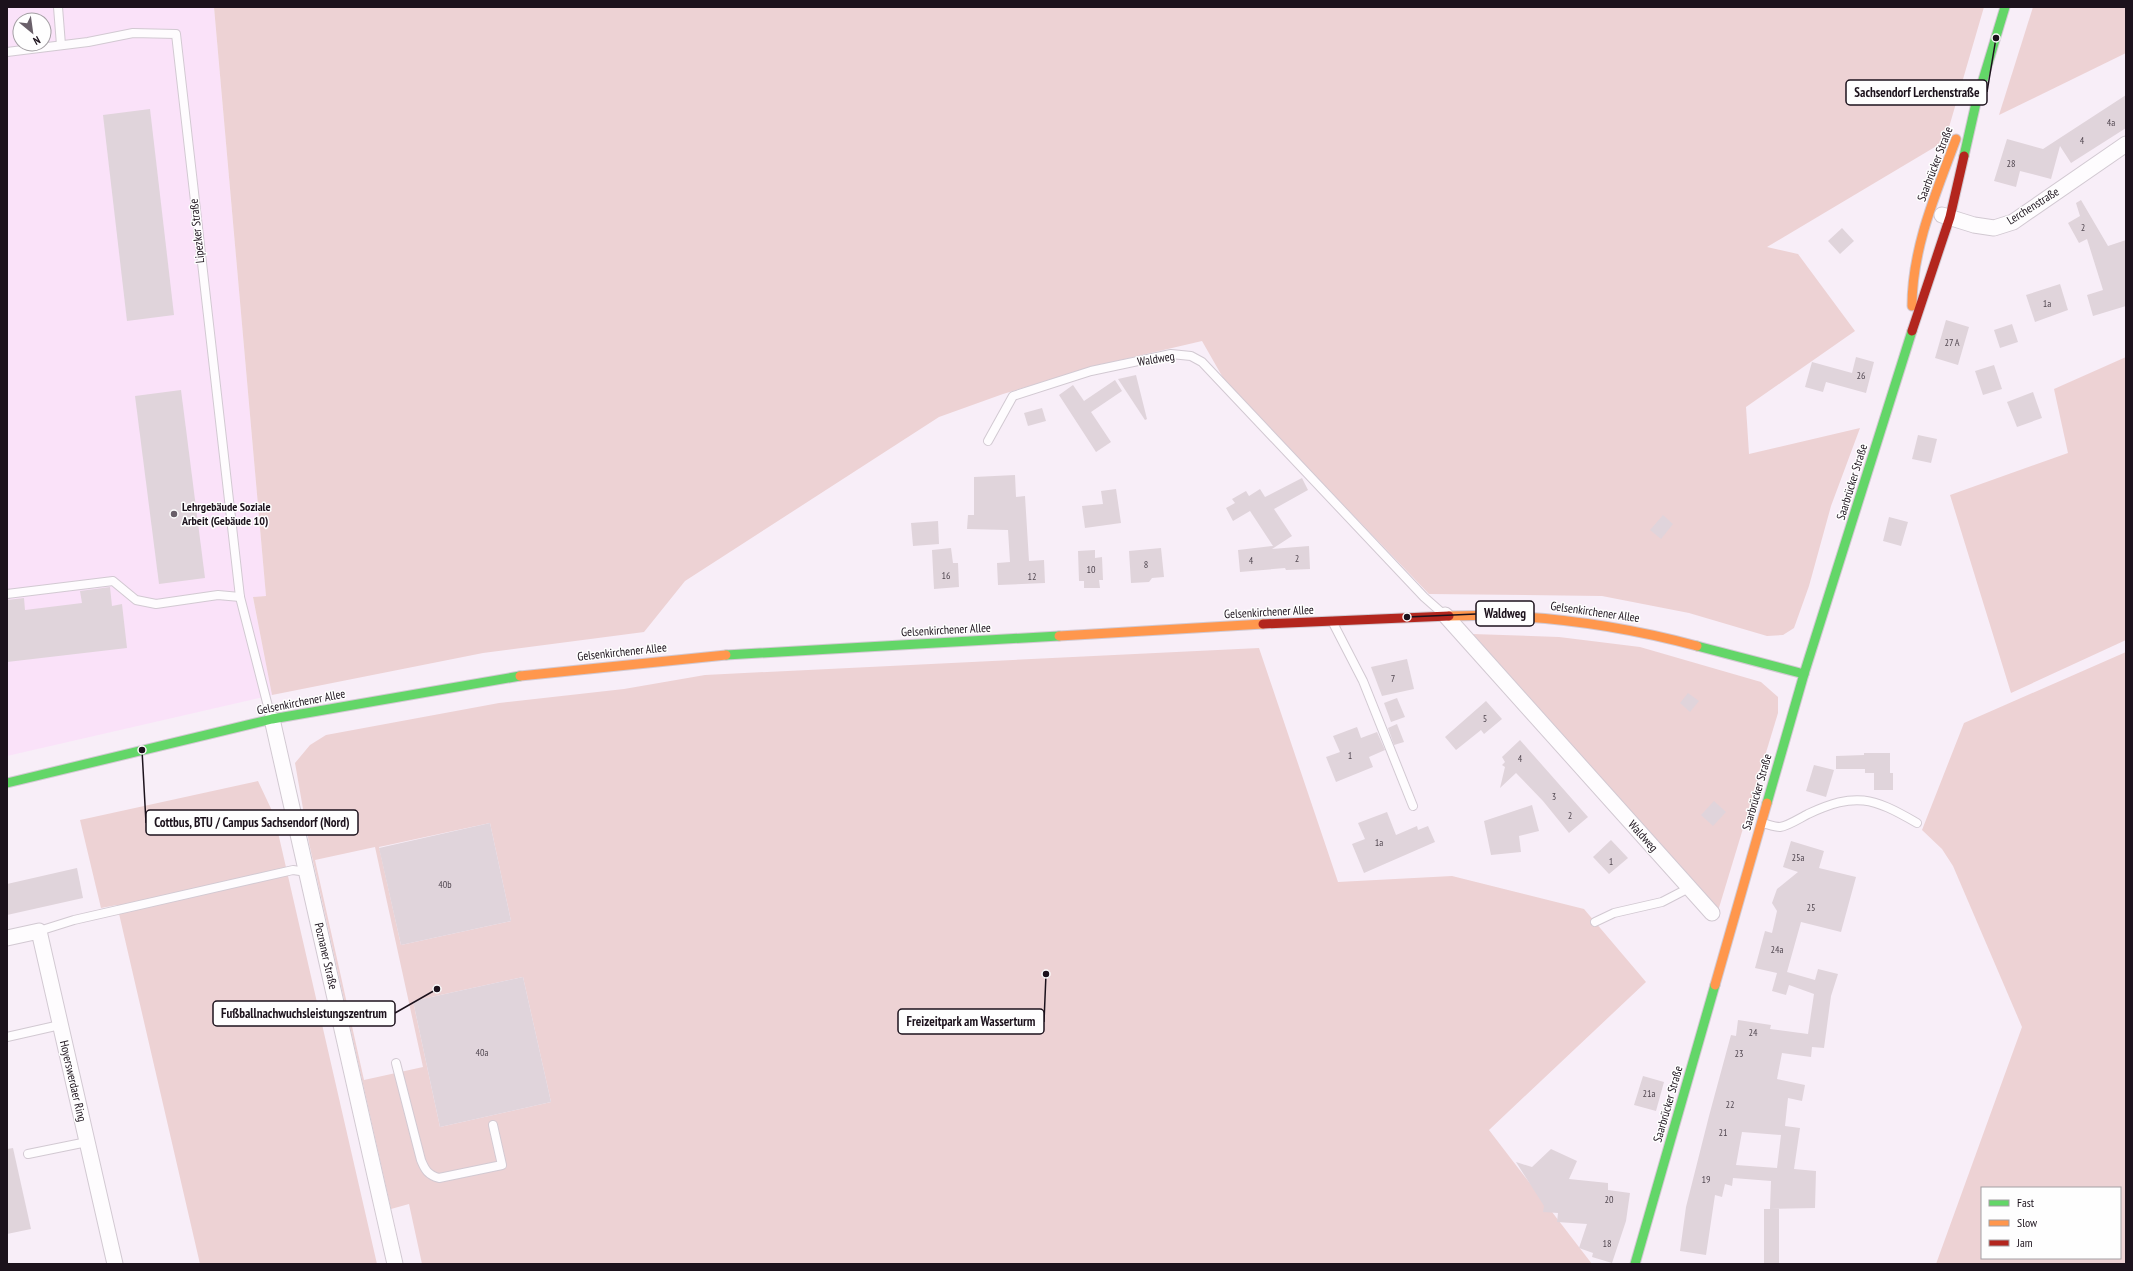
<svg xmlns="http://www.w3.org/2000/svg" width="2133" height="1271" font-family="'PT Sans Narrow',sans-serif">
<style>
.built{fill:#fae2f9;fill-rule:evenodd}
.green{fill:#edd2d4;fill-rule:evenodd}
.building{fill:#e0d4db;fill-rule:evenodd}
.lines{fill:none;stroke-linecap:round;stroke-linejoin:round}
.lane-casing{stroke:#d2c9d2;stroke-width:10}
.street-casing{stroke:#d2c9d2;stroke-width:17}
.fast-casing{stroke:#d2c9d2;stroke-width:11}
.slow-casing{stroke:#d2c9d2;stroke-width:11}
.jam-casing{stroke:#d2c9d2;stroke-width:11}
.lane{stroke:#fefcfe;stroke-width:8}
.street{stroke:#fefcfe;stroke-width:15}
.fast{stroke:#63d668;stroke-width:9}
.slow{stroke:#ff974d;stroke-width:9}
.jam{stroke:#b3261e;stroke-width:9}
.poi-dot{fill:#695f69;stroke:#fefefe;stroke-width:1.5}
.labels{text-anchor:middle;stroke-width:3;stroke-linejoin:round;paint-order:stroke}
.number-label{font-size:10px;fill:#514750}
.street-label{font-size:12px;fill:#1c121c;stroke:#fefefe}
.poi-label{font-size:12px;font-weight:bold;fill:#1c121c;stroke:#fefefe;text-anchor:start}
.leader{fill:none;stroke:#1c121c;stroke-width:1.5}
.callout-dot{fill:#1c121c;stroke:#fefefe;stroke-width:1.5}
.callout{fill:#fefefe;stroke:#1c121c;stroke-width:1.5}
.callout-label{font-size:13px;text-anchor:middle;font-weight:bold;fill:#1c121c}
</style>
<rect width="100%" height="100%" fill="#f8eef8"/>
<path class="built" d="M 7,7 L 214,7 L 266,596 L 253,598 L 272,695 L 7,756 ZM 20,20 L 44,20 L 44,44 L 20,44 Z"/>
<g class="green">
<path d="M 214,7 L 1984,7 L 1945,141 L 1767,247 L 1798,254 L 1855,331 L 1746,407 L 1749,454 L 1860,428 L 1831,506 L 1809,586 L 1794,628 L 1783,635 L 1767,636 L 1689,613 L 1602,596 L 1429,594 L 1226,383 L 1202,341 L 1095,366 L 1003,394 L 939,417 L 685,581 L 644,632 L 483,653 L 272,695 L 253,597 L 266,596 Z"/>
<path d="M 2033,7 L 2126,7 L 2126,53 L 1999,115 Z"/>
<path d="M 2126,357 L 2126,640 L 2011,693 L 1950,495 L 2068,453 L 2054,389 Z"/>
<path d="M 1472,634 L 1559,637 L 1640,647 L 1761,682 L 1778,697 L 1778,713 L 1718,911 Z"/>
<path d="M 1259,648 L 1338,882 L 1452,876 L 1584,909 L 1646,982 L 1489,1130 L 1592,1264 L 422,1264 L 409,1204 L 391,1209 L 309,843 L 295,763 L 310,745 L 326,735 L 499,703 L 624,689 L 705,675 ZM 490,823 L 511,921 L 401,945 L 379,847 ZM 375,847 L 423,1067 L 364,1080 L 315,860 ZM 523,977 L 551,1102 L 440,1127 L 413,1001 Z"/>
<path d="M 2126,652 L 2126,1264 L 1936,1264 L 2022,1027 L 1953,866 L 1942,849 L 1922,830 L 1964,723 ZM 1982,1188 L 2120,1188 L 2120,1258 L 1982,1258 Z"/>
<path d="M 258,781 L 274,815 L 377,1264 L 200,1264 L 117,905 L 101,908 L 80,820 Z"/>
</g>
<g class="building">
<path d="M 2126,95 L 2126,128 L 2071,163 L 2060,146 L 2051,179 L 2020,171 L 2016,187 L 1994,181 L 2007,139 L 2043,149 Z"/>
<path d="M 150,109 L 174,315 L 127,321 L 103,115 Z"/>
<path d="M 2081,200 L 2108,246 L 2126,240 L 2126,306 L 2093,316 L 2087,295 L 2103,290 L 2087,239 L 2079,243 L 2068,223 L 2080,216 L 2076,203 Z"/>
<path d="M 1842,228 L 1854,241 L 1840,254 L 1828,241 Z"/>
<path d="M 2060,284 L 2068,310 L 2035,322 L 2026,295 Z"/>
<path d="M 1946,320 L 1969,327 L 1958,365 L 1935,358 Z"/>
<path d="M 2012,324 L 2018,342 L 2000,348 L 1994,330 Z"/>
<path d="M 1856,357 L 1874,362 L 1866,393 L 1826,382 L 1823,392 L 1805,387 L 1812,362 L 1852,373 Z"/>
<path d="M 1994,365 L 2002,389 L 1983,395 L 1975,371 Z"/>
<path d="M 1136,375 L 1147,419 L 1145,420 L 1118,379 Z"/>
<path d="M 1115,380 L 1122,391 L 1091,412 L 1111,442 L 1096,452 L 1059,395 L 1073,385 L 1084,401 Z"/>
<path d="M 181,390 L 205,578 L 159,584 L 135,396 Z"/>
<path d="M 2033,392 L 2042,418 L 2017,427 L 2007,402 Z"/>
<path d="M 1042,408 L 1046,421 L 1028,426 L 1024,413 Z"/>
<path d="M 1918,435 L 1937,439 L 1931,463 L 1912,459 Z"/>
<path d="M 1015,475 L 1016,497 L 1025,496 L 1029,561 L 1044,560 L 1045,583 L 998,585 L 997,563 L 1010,562 L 1008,530 L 967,529 L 968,515 L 974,515 L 974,477 Z"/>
<path d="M 1302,478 L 1308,490 L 1274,509 L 1292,536 L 1272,549 L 1309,546 L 1310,569 L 1286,570 L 1285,568 L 1240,572 L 1238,550 L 1273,546 L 1250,511 L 1233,521 L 1226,508 L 1235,503 L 1232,499 L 1246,491 L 1249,496 L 1260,489 L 1265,497 Z"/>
<path d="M 1116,489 L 1121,523 L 1085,528 L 1082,506 L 1103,504 L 1101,491 Z"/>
<path d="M 1663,515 L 1673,524 L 1661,539 L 1650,530 Z"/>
<path d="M 1889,517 L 1908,522 L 1901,546 L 1883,541 Z"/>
<path d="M 938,521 L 939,544 L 913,546 L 911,523 Z"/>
<path d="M 951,548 L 953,563 L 958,563 L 959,587 L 934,589 L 932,550 Z"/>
<path d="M 1161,548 L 1164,577 L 1152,578 L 1149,582 L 1131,583 L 1129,551 Z"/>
<path d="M 1095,550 L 1095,558 L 1102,557 L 1103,580 L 1099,580 L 1100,588 L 1084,588 L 1084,581 L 1079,581 L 1078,551 Z"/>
<path d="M 110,587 L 112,606 L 122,604 L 127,648 L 7,662 L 7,600 L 24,598 L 25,610 L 82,603 L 80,591 Z"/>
<path d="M 1407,659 L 1414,689 L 1382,696 L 1371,667 Z"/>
<path d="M 1688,693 L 1699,701 L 1690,712 L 1680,703 Z"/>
<path d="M 1397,698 L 1405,717 L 1391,722 L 1384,703 Z"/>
<path d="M 1486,701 L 1502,719 L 1484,734 L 1481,730 L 1456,750 L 1445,737 Z"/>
<path d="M 1397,724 L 1404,742 L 1394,745 L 1388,728 Z"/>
<path d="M 1357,727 L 1361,738 L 1377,732 L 1385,750 L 1369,757 L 1373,767 L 1336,782 L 1326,757 L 1340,752 L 1333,736 Z"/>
<path d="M 1520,740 L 1588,817 L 1569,833 L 1543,801 L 1516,773 L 1500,788 L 1505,767 L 1502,765 L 1505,762 L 1502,757 Z"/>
<path d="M 1864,753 L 1890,753 L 1890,773 L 1893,773 L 1893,790 L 1874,790 L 1874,773 L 1865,773 L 1865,769 L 1836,769 L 1836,756 L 1864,755 Z"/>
<path d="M 1814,765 L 1834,770 L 1826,797 L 1806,791 Z"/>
<path d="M 1714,801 L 1726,812 L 1713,826 L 1701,815 Z"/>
<path d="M 1532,805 L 1539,831 L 1519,836 L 1521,852 L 1491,855 L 1484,821 Z"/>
<path d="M 1387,812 L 1396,835 L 1417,826 L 1418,830 L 1428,826 L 1435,842 L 1364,873 L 1352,844 L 1365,839 L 1358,823 Z"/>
<path d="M 490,823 L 511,921 L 401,945 L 379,848 Z"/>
<path d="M 1611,840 L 1628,858 L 1609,874 L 1593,857 Z"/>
<path d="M 1791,841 L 1824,851 L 1819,868 L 1856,877 L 1841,932 L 1801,922 L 1787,972 L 1815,980 L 1818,969 L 1838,974 L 1831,996 L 1824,1048 L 1812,1047 L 1811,1057 L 1782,1053 L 1777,1079 L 1805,1085 L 1802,1101 L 1788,1098 L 1785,1126 L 1800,1128 L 1794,1169 L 1816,1171 L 1815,1208 L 1770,1209 L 1779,1209 L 1779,1264 L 1764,1264 L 1764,1209 L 1770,1209 L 1771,1181 L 1733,1178 L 1732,1186 L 1725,1184 L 1722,1197 L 1715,1195 L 1706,1255 L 1680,1251 L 1686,1207 L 1709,1116 L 1731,1035 L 1736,1036 L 1738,1020 L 1771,1025 L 1770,1029 L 1808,1034 L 1814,994 L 1789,985 L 1786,995 L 1772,991 L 1777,973 L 1755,968 L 1765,931 L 1772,933 L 1777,911 L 1772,903 L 1777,889 L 1798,872 L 1783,867 ZM 1742,1132 L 1781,1135 L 1777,1168 L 1736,1165 Z"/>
<path d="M 77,868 L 83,898 L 7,915 L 7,884 Z"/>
<path d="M 523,977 L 551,1102 L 440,1127 L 413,1001 Z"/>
<path d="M 1643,1076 L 1664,1082 L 1656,1111 L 1634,1105 Z"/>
<path d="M 13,1148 L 31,1229 L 7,1234 L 7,1149 Z"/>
<path d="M 1551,1149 L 1577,1161 L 1569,1179 L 1608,1183 L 1608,1190 L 1630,1193 L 1626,1221 L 1612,1263 L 1592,1257 L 1593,1253 L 1579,1248 L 1587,1224 L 1557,1222 L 1558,1213 L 1543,1212 L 1544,1206 L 1516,1162 L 1532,1167 Z"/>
</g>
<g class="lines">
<g class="lane-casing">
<g id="lane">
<path d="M 58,7 L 61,45"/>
<path d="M 7,52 L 88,42 L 133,33 L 176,34 L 240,597 L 271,718"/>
<path d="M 988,441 L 1013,396 L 1091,371 L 1171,354 L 1191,356 L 1202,362 L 1424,597 L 1441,612"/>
<path d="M 7,594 L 113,581 L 136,600 L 156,604 L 218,595 L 240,597"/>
<path d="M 1332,621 L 1363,681 L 1413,806"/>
<path d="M 1762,823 C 1767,824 1774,827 1780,827 C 1788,826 1800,818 1808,814 C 1856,792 1872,797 1917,823"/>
<path d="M 1595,922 L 1614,913 L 1662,902 L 1689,888"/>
<path d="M 39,931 L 74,920 L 293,870 L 307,872"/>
<path d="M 7,1037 L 60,1025"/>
<path d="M 396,1063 L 421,1160 C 425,1170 428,1175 439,1178 L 502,1165 L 493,1125"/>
<path d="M 28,1154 L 87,1142"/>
</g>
</g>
<g class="street-casing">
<g id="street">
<path d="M 1942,215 L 1974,225 L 1994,228 L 2013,222 L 2126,144"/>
<path d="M 1445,615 L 1712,913"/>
<path d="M 272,719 L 395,1264"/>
<path d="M 7,938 L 39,931 L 115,1264"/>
</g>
</g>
<g class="fast-casing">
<g id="fast">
<path d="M 1964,156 L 1976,103 L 2005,7"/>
<path d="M 1697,646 L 1804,674"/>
<path d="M 726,655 L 1059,636"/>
<path d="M 7,783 L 272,719 L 520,676"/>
<path d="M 1767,803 L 1804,674 L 1912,331"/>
<path d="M 1635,1264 L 1715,985"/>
</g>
</g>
<g class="slow-casing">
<g id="slow">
<path d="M 1912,306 C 1912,248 1936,193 1956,139"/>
<path d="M 1449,616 C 1533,613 1615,624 1697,646"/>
<path d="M 1059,636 L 1263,624"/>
<path d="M 520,676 L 726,655"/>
<path d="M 1715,985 L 1767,803"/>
</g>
</g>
<g class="jam-casing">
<g id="jam">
<path d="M 1912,331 L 1950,217 L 1964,156"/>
<path d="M 1263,624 L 1449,616"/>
</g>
</g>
<use href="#lane" class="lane"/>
<use href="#street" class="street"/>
<use href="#fast" class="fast"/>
<use href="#slow" class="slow"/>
<use href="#jam" class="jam"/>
</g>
<circle class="poi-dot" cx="174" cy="514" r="4"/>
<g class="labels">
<g class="number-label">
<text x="2111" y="126">4a</text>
<text x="2082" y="144">4</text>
<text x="2011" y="167">28</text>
<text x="2083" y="231">2</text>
<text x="2047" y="307">1a</text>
<text x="1952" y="346">27 A</text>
<text x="1861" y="379">26</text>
<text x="1297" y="562">2</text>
<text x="1251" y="564">4</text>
<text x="1146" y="568">8</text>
<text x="1091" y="573">10</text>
<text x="946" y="579">16</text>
<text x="1032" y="580">12</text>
<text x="1393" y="682">7</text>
<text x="1485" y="722">5</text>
<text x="1350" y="759">1</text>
<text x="1520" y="762">4</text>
<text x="1554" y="800">3</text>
<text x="1570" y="819">2</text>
<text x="1379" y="846">1a</text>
<text x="1798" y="861">25a</text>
<text x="1611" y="865">1</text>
<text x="445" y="888">40b</text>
<text x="1811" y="911">25</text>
<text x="1777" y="953">24a</text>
<text x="1753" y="1036">24</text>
<text x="482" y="1056">40a</text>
<text x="1739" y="1057">23</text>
<text x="1649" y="1097">21a</text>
<text x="1730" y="1108">22</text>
<text x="1723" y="1136">21</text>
<text x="1706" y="1183">19</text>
<text x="1609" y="1203">20</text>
<text x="1607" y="1247">18</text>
</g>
<g class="street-label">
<text transform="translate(1935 164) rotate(-69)" y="4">Saarbrücker Straße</text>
<text transform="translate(2033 206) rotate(-32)" y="4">Lerchenstraße</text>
<text transform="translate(197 231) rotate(-96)" y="4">Lipezker Straße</text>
<text transform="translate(1156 359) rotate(-9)" y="4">Waldweg</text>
<text transform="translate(1852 482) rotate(-73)" y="4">Saarbrücker Straße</text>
<text transform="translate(1269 612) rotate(-3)" y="4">Gelsenkirchener Allee</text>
<text transform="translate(1595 612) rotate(8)" y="4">Gelsenkirchener Allee</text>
<text transform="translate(946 630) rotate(-3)" y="4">Gelsenkirchener Allee</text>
<text transform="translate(622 652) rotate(-6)" y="4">Gelsenkirchener Allee</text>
<text transform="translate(301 702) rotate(-11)" y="4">Gelsenkirchener Allee</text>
<text transform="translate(1757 792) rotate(-74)" y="4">Saarbrücker Straße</text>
<text transform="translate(1643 836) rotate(48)" y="4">Waldweg</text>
<text transform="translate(326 956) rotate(77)" y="4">Poznaner Straße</text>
<text transform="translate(73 1081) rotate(77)" y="4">Hoyerswerdaer Ring</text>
<text transform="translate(1668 1104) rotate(-74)" y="4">Saarbrücker Straße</text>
</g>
<g class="poi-label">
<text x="182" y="511">Lehrgebäude Soziale<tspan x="182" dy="14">Arbeit (Gebäude 10)</tspan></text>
</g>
</g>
<path class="leader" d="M1996 38L1987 92M1407 617L1476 614M142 750L146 823M437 989L395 1013M1046 974L1044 1022"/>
<g class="callout-dot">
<circle cx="1996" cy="38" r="4"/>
<circle cx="1407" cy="617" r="4"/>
<circle cx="142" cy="750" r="4"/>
<circle cx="437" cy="989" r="4"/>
<circle cx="1046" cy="974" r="4"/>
</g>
<g class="callout">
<rect x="1846" y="80" width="141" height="25" rx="4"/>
<rect x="1476" y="601" width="58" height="25" rx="4"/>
<rect x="146" y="810" width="212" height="25" rx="4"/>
<rect x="213" y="1001" width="182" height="25" rx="4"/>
<rect x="898" y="1009" width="146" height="25" rx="4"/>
</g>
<g class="callout-label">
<text x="1917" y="97">Sachsendorf Lerchenstraße</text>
<text x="1505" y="618">Waldweg</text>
<text x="252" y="827">Cottbus, BTU / Campus Sachsendorf (Nord)</text>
<text x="304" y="1018">Fußballnachwuchsleistungszentrum</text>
<text x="971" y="1026">Freizeitpark am Wasserturm</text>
</g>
<rect width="2133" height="1271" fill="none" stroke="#1c121c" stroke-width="16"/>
<rect x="1981" y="1187" width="140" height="72" fill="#fefefe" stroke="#a4a0a4"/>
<rect x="1989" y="1200" width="20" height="6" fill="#63d668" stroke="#a4a0a4"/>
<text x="2017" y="1207" font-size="12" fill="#1c121c">Fast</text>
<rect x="1989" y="1220" width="20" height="6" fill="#ff974d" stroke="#a4a0a4"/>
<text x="2017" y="1227" font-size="12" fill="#1c121c">Slow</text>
<rect x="1989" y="1240" width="20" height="6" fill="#b3261e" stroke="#a4a0a4"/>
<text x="2017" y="1247" font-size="12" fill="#1c121c">Jam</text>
<g transform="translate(32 32) rotate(151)"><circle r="19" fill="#fefefe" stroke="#a4a0a4"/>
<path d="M0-3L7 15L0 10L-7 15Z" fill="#695f69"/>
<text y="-6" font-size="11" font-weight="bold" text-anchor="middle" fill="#1c121c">N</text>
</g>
</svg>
